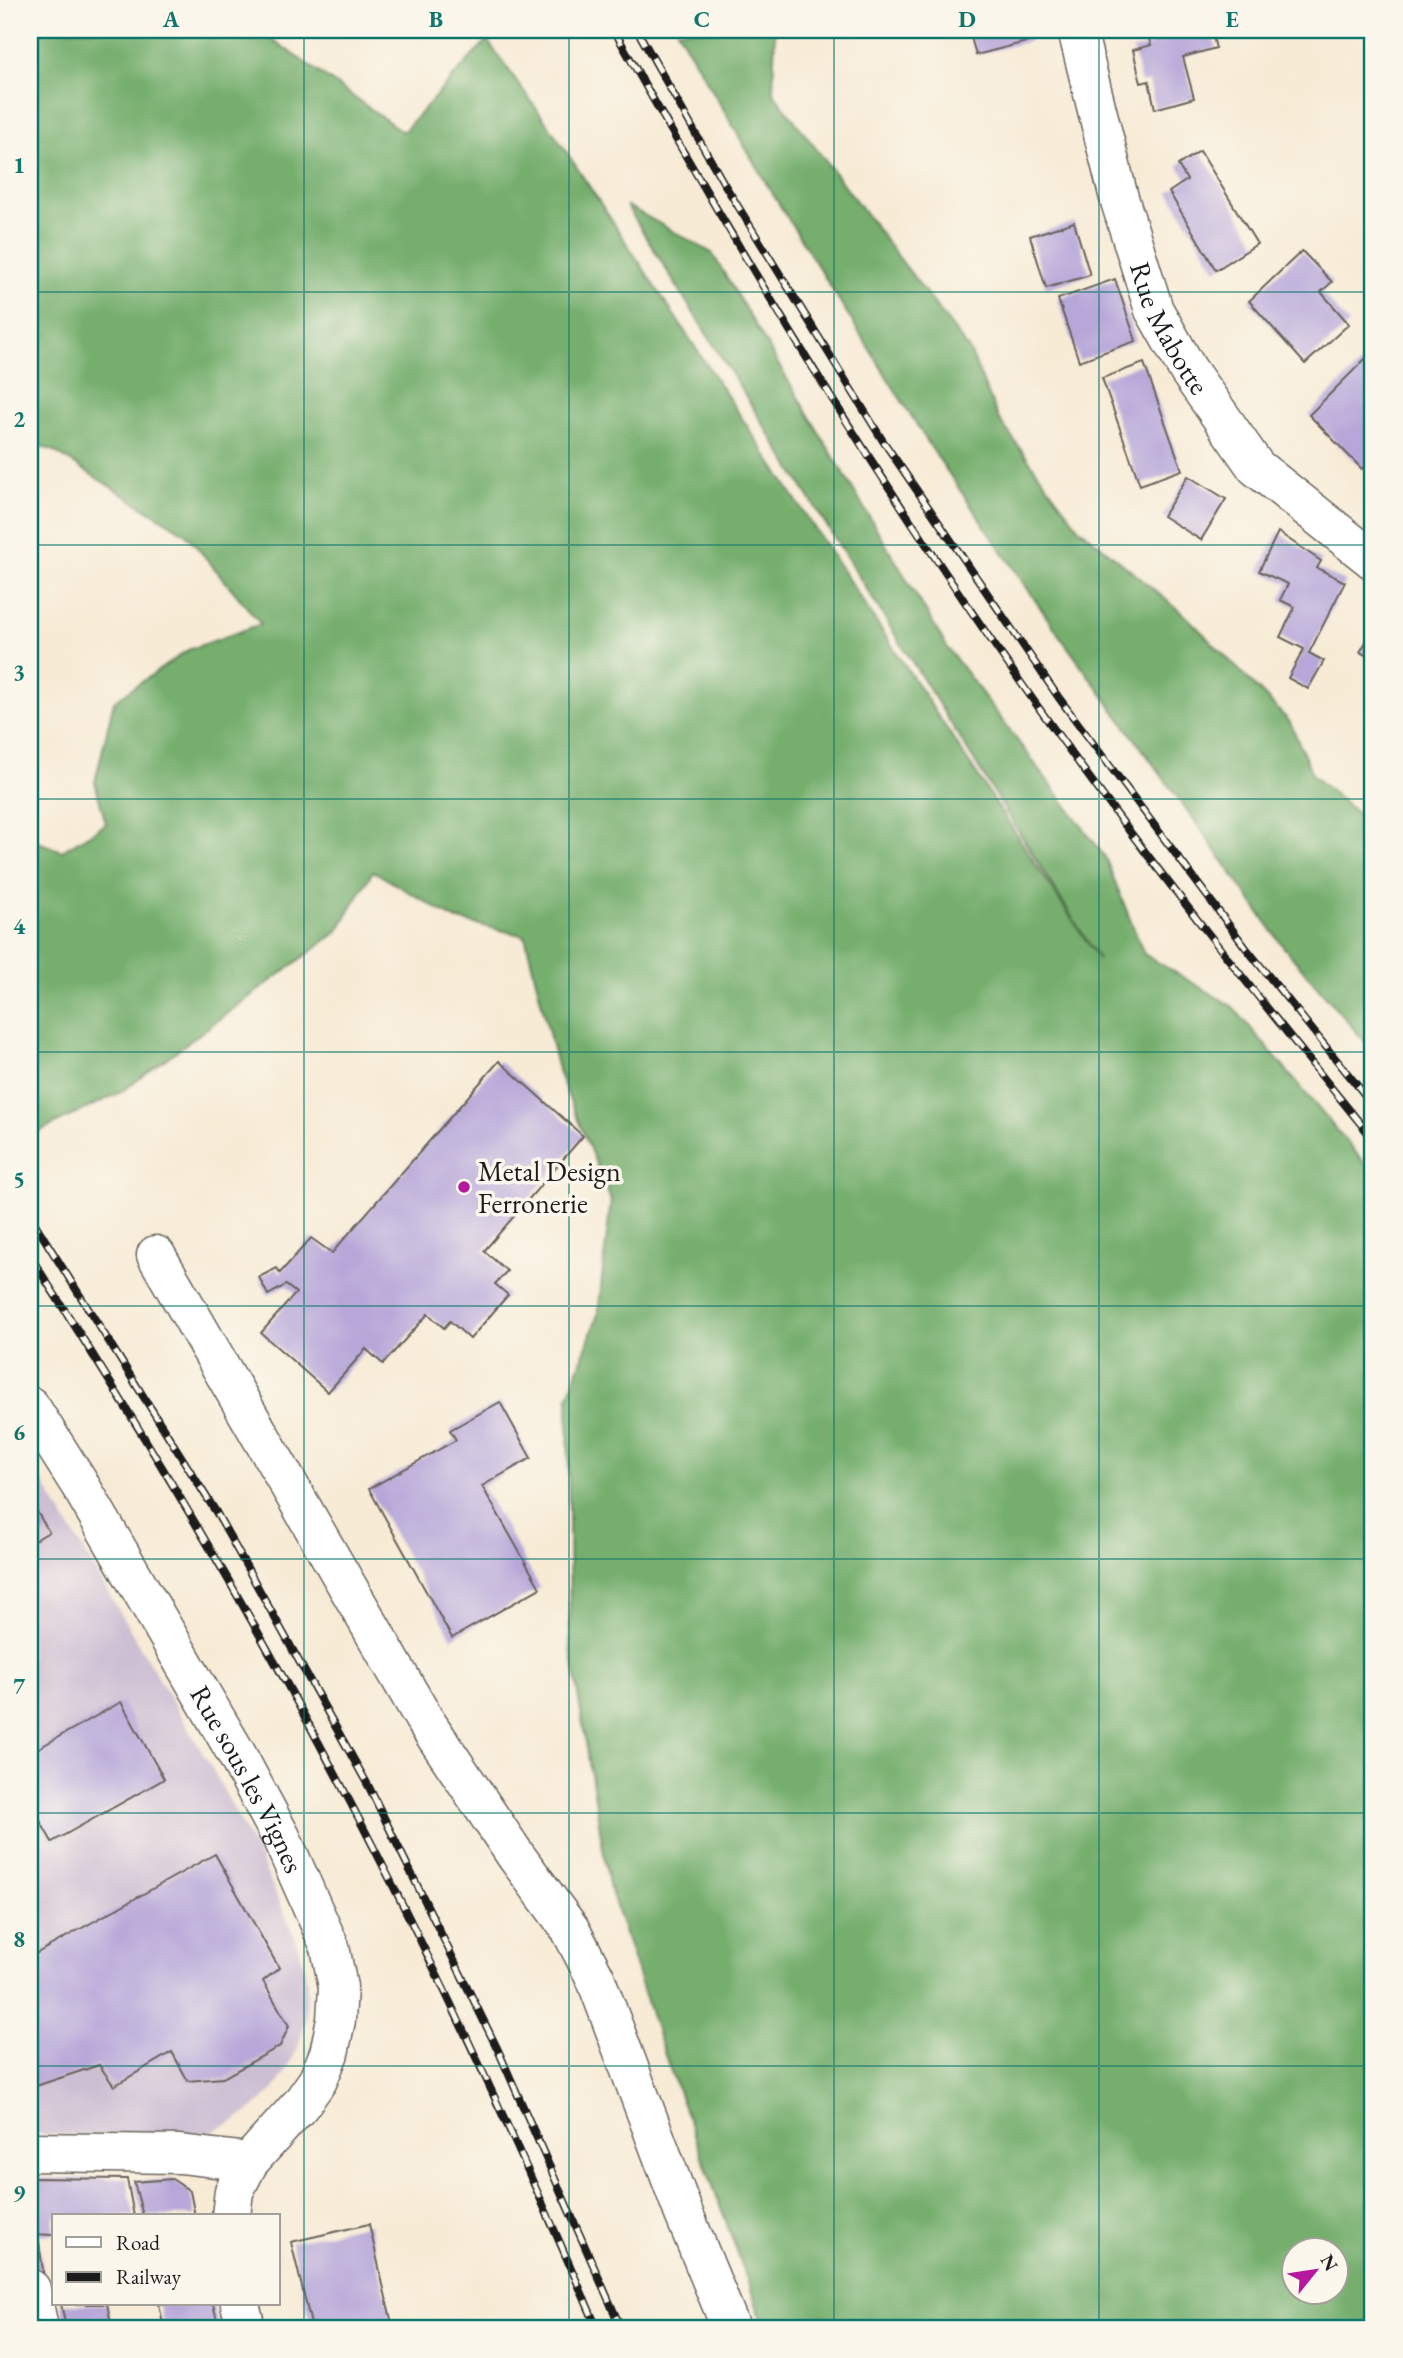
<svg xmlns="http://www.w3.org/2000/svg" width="1403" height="2358" font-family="'EB Garamond',serif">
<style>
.industrial{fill:#ccbed3}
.forest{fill:#74ae6d;stroke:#486544;stroke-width:2;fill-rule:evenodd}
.building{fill:#b7a7d9}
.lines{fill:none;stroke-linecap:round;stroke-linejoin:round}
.minor-casing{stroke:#69645d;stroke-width:41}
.minor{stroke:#fff;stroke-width:38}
.rail-casing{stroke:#1c1c1c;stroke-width:8}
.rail{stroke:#fbf7ec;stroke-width:5;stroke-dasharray:16;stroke-linecap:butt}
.grid{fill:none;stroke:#0f766e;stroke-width:2;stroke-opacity:0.55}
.poi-dot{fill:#b5179e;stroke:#fbf7ec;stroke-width:2.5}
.labels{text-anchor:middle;stroke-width:7;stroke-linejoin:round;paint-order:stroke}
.street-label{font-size:28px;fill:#1c1c1c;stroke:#fbf7ec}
.poi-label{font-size:28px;fill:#1c1c1c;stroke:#fbf7ec;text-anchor:start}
.neatline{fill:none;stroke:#0f766e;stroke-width:2.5}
.grid-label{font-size:23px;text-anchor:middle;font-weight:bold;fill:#0f766e}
</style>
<rect width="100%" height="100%" fill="#fbf7ec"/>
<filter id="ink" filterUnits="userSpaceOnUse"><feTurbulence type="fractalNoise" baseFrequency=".0143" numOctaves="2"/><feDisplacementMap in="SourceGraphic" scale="14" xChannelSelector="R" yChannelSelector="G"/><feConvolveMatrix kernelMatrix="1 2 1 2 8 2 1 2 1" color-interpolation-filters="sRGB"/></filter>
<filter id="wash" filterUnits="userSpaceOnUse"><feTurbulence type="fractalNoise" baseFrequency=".00686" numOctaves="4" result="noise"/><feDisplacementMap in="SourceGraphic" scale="28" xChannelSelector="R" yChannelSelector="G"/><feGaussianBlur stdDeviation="1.57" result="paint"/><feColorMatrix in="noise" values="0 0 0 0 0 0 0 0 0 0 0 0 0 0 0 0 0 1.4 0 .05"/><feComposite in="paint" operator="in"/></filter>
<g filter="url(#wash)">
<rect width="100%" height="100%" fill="#f7ebd6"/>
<path class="industrial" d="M 30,1460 L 214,1772 L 260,1859 L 293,1932 L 304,1965 L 307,1983 L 306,2019 L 297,2050 L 285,2073 L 274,2089 L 254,2108 L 233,2122 L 208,2133 L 181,2137 L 30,2134 Z"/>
<g class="forest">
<path d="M 30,30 L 259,30 L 403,132 L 487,40 L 554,133 L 1099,960 L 626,205 L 712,253 L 947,647 L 1105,857 L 1144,954 L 1232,1006 L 1373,1173 L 1373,2328 L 765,2328 L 659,2039 L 609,1885 L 570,1645 L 568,1398 L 598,1314 L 611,1200 L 559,1074 L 525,936 L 455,919 L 373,871 L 337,932 L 121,1092 L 30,1136 L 30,839 L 62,851 L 106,824 L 95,782 L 114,701 L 188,650 L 261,624 L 186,534 L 52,450 L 30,444 ZM 1294,2250 L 1336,2250 L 1336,2292 L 1294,2292 Z"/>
<path d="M 677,30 L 775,30 L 773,92 L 970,351 L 998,418 L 1078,527 L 1187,617 L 1290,722 L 1313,776 L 1373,827 L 1373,1051 L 1285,949 L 1194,820 L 1059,635 L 930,446 L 769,188 Z"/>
</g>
<g id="blocks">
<g class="building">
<path d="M 969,30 L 1027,30 L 1030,41 L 976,55 Z"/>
<path d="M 1146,30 L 1211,30 L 1216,48 L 1183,57 L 1194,98 L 1155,109 L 1149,81 L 1141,83 L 1133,50 L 1151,45 Z"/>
<path d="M 1200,151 L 1257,244 L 1216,270 L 1169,192 L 1187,180 L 1178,165 Z"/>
<path d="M 1074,222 L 1090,275 L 1046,288 L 1030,236 Z"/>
<path d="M 1302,251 L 1332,282 L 1321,292 L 1349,324 L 1305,364 L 1249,301 Z"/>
<path d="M 1115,279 L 1136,341 L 1079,361 L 1058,299 Z"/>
<path d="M 1370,354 L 1373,358 L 1373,458 L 1362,469 L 1309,415 Z"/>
<path d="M 1144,363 L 1182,470 L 1140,485 L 1102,378 Z"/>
<path d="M 1188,476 L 1226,499 L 1201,540 L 1163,516 Z"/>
<path d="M 1278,532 L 1321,561 L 1317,568 L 1345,582 L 1309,653 L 1324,661 L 1308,689 L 1288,678 L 1304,649 L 1280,637 L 1295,607 L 1280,600 L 1288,584 L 1259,571 Z"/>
<path d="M 1373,630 L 1373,659 L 1360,652 Z"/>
<path d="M 499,1061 L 583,1136 L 484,1251 L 507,1271 L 495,1284 L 508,1295 L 470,1339 L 450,1321 L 444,1328 L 428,1314 L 383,1364 L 366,1349 L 328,1392 L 261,1333 L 296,1293 L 286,1285 L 268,1295 L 259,1277 L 277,1268 L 280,1273 L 311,1238 L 332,1253 Z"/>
<path d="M 500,1402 L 531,1458 L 482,1486 L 540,1588 L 452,1638 L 369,1489 L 456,1440 L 450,1430 Z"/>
<path d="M 30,1500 L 49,1532 L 30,1543 Z"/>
<path d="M 121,1702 L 164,1779 L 52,1842 L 30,1803 L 30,1753 Z"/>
<path d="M 215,1854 L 279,1968 L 263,1981 L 289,2026 L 280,2046 L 223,2078 L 188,2081 L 172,2052 L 114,2086 L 99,2065 L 36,2086 L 30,2074 L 30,1957 Z"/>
<path d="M 30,2178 L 127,2179 L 134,2216 L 54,2216 L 54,2235 L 30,2234 Z"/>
<path d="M 172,2179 L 190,2191 L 195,2216 L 143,2216 L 134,2182 Z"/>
<path d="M 369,2224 L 393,2328 L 312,2328 L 291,2242 Z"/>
<path d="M 39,2242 L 44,2278 L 30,2280 L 30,2243 Z"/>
<path d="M 61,2304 L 107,2304 L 112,2328 L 66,2328 Z"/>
<path d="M 159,2304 L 213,2304 L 219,2328 L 164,2328 Z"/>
</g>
</g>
</g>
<g filter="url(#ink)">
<use href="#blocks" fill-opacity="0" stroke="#69645d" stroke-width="2"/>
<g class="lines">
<g class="minor-casing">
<g id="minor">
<path id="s1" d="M 1077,30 L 1119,198 L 1154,310 L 1188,370 L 1256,467 L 1373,560"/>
<path d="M 156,1255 L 424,1719 L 516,1856 L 570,1929 L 595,1977 L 684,2214 L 731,2328"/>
<path id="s2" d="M 30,1406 L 80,1485 L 236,1753 L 281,1837 L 330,1947 L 338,1987 L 336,2020 L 329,2053 L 318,2080 L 301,2104 L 249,2162 L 234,2191 L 231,2216"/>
<path d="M 30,2152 L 180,2154 L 249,2162"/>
<path d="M 31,2289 L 39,2328"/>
<path d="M 240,2304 L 246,2328"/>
</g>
</g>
<use href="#minor" class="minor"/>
<g class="rail-casing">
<g id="rail">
<path d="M 614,30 C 745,264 885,493 1041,711 C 1146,858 1259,999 1373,1139"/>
<path d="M 637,30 L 723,182 L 883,441 L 1059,698 L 1246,948 L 1373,1105"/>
<path d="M 30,1216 L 216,1512 L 369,1787 L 498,2050 L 621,2328"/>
<path d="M 30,1256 C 144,1432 251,1612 348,1798 C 439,1971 520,2149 597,2328"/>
</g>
</g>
<use href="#rail" class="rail"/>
</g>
</g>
<path class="grid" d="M 304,30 L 304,2328M 569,30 L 569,2328M 834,30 L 834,2328M 1099,30 L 1099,2328M 30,292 L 1373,292M 30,545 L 1373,545M 30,799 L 1373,799M 30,1052 L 1373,1052M 30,1306 L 1373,1306M 30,1559 L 1373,1559M 30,1813 L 1373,1813M 30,2066 L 1373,2066"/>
<circle class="poi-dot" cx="464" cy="1187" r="7"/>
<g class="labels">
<g class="street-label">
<text dy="10" stroke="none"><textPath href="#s1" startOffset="313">Rue Mabotte</textPath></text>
<text dy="10" stroke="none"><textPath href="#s2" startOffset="432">Rue sous les Vignes</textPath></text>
</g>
<g class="poi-label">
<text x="478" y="1181">Metal Design<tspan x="478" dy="32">Ferronerie</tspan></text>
</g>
</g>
<rect width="1403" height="2358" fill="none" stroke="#fbf7ec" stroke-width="77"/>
<rect x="52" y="2214" width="228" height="91" fill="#fbf7ec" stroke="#a29f99" stroke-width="2"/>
<rect x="66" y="2237" width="35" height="10" fill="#ffffff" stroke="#a29f99" stroke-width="2"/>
<text x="116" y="2250" font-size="21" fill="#1c1c1c">Road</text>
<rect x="66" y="2272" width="35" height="10" fill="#1c1c1c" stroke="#a29f99" stroke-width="2"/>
<text x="116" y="2284" font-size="21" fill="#1c1c1c">Railway</text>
<g transform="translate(1315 2271) rotate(60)"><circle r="33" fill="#fbf7ec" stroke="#a29f99" stroke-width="2"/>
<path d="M0-5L12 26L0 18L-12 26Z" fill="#b5179e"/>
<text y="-10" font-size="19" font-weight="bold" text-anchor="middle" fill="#1c1c1c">N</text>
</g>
<rect x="38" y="38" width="1326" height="2282" class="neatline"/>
<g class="grid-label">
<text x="171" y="27">A</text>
<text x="436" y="27">B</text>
<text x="702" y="27">C</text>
<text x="967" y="27">D</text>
<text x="1232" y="27">E</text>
<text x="19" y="173">1</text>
<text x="19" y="427">2</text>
<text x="19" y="680">3</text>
<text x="19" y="934">4</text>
<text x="19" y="1187">5</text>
<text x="19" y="1440">6</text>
<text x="19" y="1694">7</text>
<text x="19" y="1947">8</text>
<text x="19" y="2201">9</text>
</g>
</svg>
